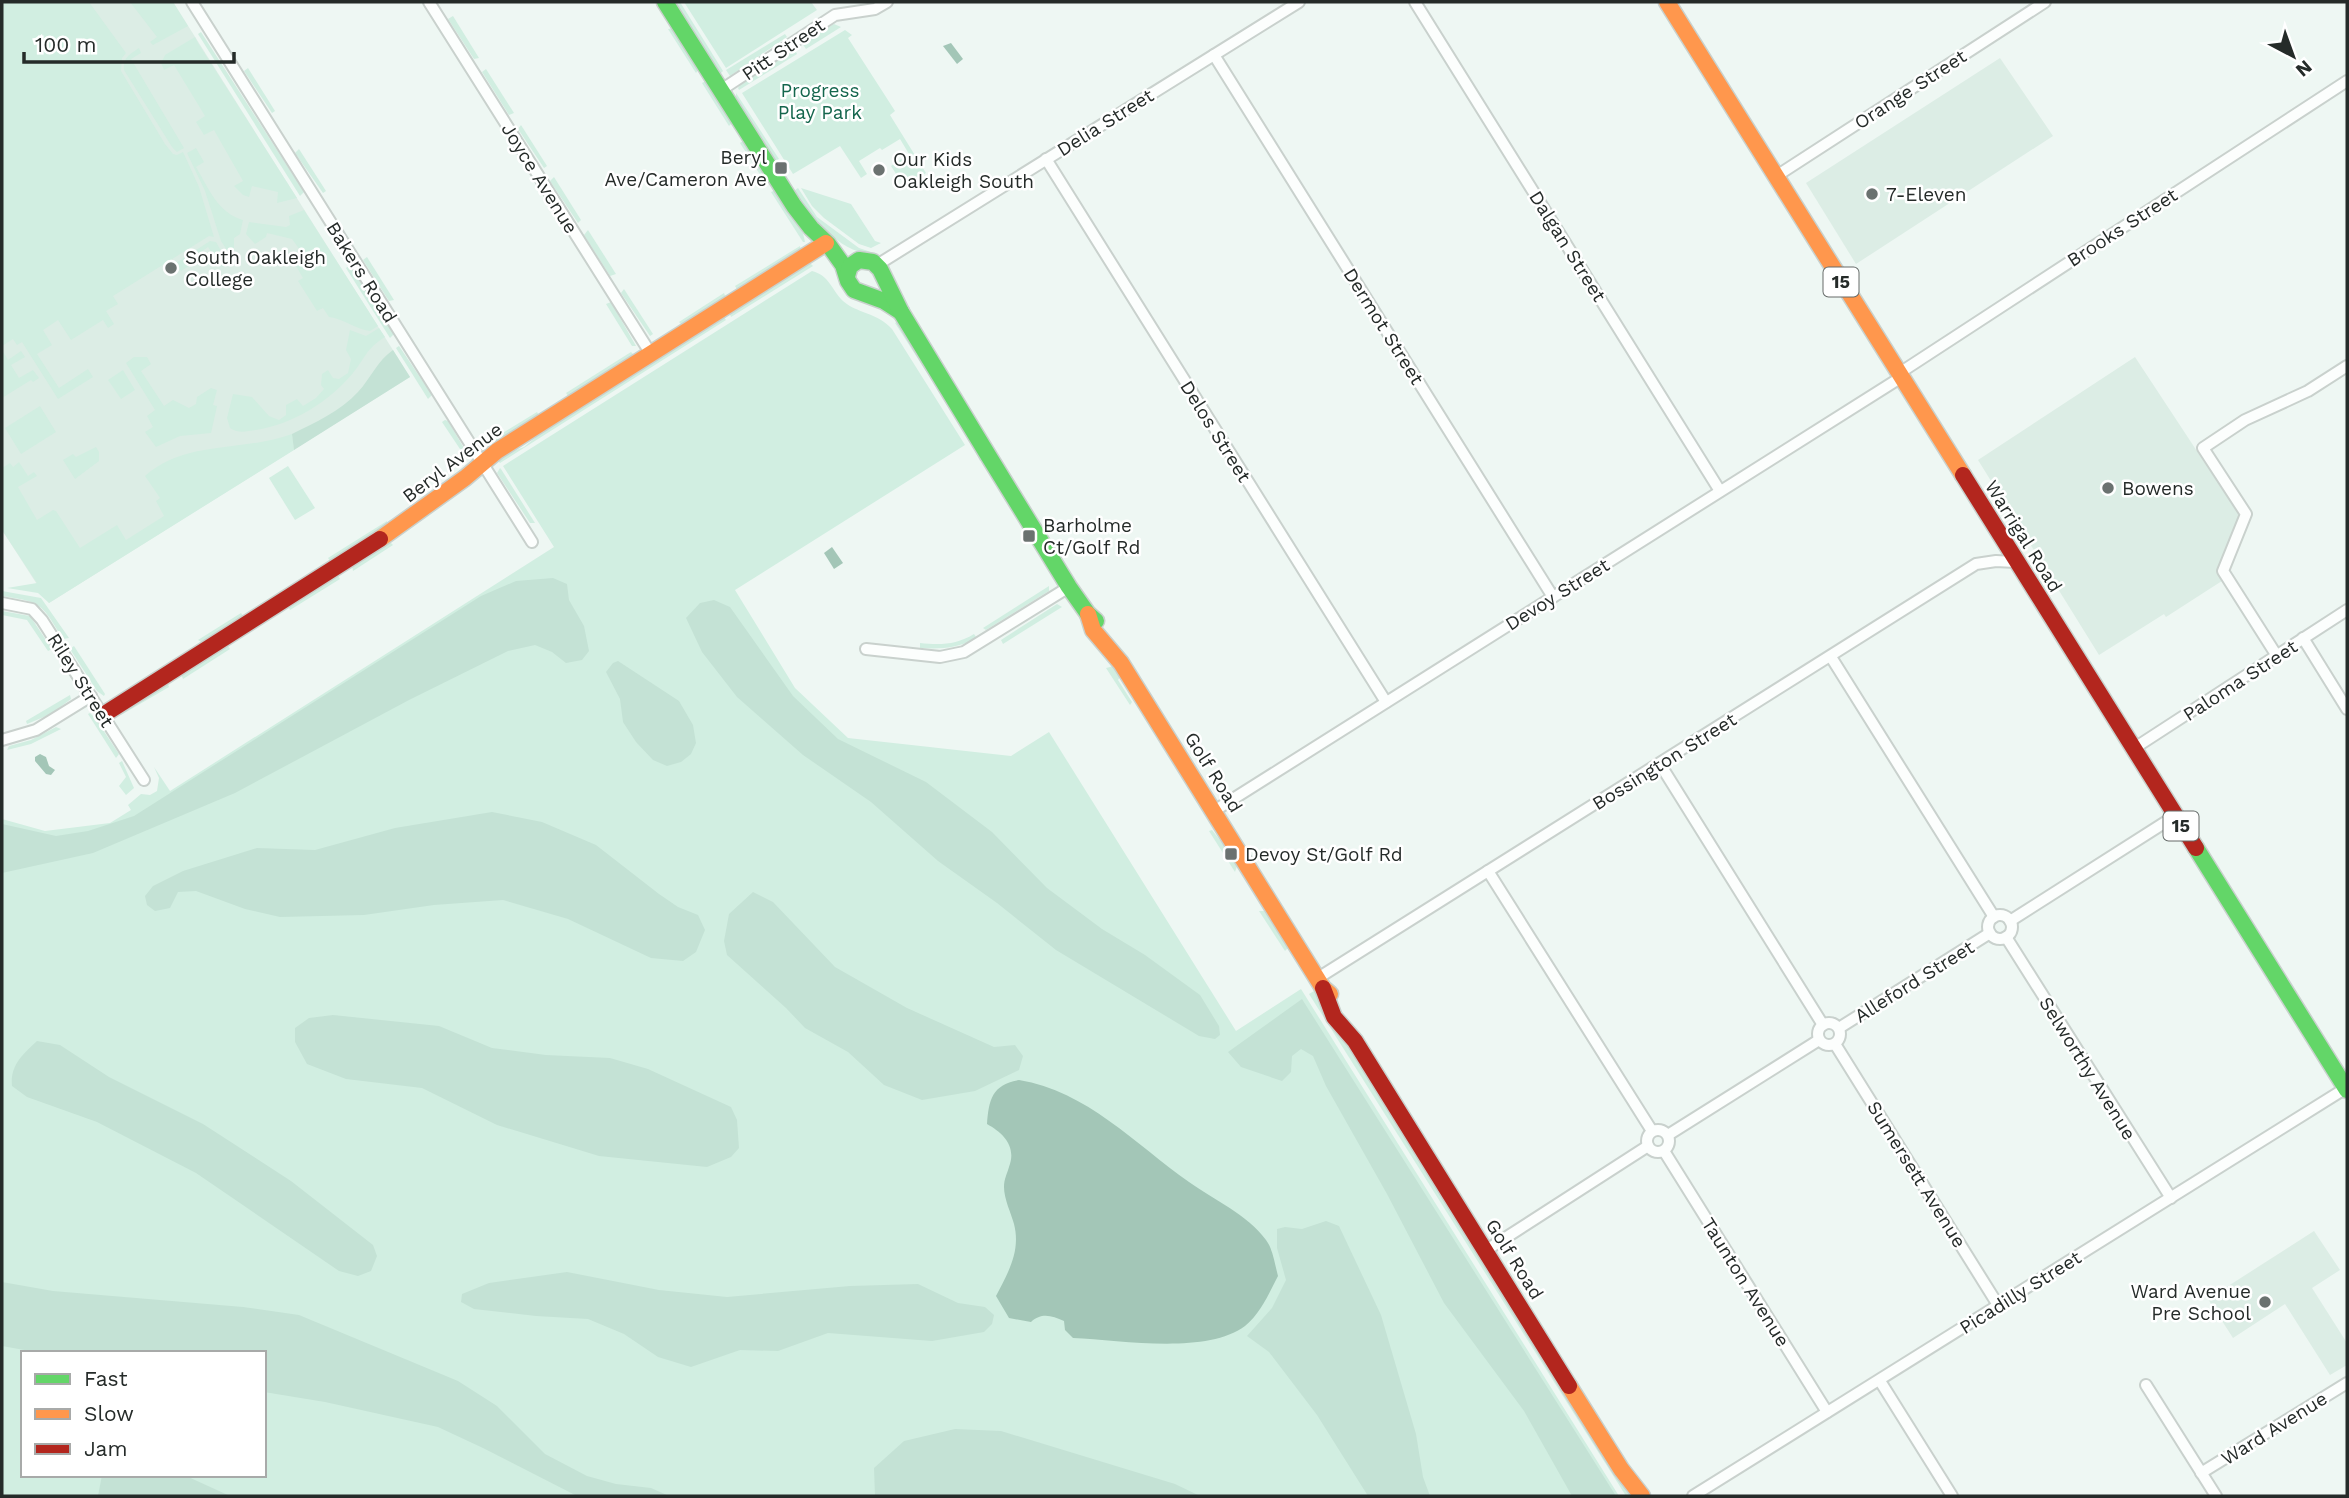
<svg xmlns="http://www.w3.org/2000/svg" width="2349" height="1498" font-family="'Work Sans',sans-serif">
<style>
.built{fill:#dcede5}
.green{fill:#d1eee1;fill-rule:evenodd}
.forest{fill:#c4e2d5}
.water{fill:#a3c6b7}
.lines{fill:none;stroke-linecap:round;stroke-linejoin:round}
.street-casing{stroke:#c9d1cd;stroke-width:14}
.fast-casing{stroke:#c9d1cd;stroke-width:19}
.slow-casing{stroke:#c9d1cd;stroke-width:19}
.jam-casing{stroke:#c9d1cd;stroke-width:19}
.street{stroke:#fcfefd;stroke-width:10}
.fast{stroke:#63d668;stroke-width:16}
.slow{stroke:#ff974d;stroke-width:16}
.jam{stroke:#b3261e;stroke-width:16}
.poi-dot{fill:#6b7270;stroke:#fff;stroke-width:2.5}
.labels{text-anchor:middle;stroke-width:5;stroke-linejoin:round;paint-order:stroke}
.shield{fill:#fff;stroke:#666b69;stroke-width:2}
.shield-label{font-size:18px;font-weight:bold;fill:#252b29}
.street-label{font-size:19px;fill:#252b29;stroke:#fff}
.park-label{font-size:19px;fill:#14664d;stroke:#fff}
.poi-label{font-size:19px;fill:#252b29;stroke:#fff;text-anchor:start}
</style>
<rect width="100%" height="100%" fill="#eef7f3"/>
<g class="built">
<path d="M 2,2 L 173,2 L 410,377 L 49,603 L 2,530 Z"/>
<path d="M 2000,58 L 2053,136 L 1856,264 L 1806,183 Z"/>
<path d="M 2135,357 L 2239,515 L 2219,569 L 2225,579 L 2166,617 L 2164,614 L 2099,655 L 1978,460 Z"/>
<path d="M 2314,1231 L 2340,1270 L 2312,1288 L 2347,1343 L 2347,1365 L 2330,1375 L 2285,1304 L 2233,1338 L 2208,1299 Z"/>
</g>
<g class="green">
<path d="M 2,2 L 89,2 L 126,53 L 122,58 L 121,71 L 165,144 L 173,154 L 177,155 L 183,152 L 184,154 L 199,187 L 214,237 L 209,236 L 113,296 L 118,304 L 106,311 L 114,324 L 108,328 L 103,320 L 71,340 L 58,320 L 43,330 L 52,345 L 37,354 L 59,388 L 88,369 L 93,377 L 58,399 L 22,342 L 17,345 L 13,339 L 2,346 Z"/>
<path d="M 130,2 L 173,2 L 188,26 L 153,45 L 150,42 L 157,37 Z"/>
<path d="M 674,2 L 680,2 L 723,71 L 720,74 Z"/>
<path d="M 684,2 L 811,2 L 817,10 L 726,68 Z"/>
<path d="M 453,16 L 479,58 L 474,59 L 448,19 Z"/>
<path d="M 834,24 L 841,27 L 806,49 L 802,43 Z"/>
<path d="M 674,28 L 699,69 L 696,73 L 668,29 Z"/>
<path d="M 845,30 L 852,35 L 848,38 L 895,111 L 890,115 L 926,173 L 910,183 L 905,177 L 900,180 L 891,166 L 909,154 L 900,139 L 882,150 L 880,148 L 859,161 L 867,174 L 861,178 L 840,146 L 793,174 L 742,93 Z"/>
<path d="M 201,32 L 304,192 L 300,196 L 198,34 Z"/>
<path d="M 785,34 L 787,37 L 730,76 L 726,70 Z"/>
<path d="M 195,37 L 198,43 L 297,198 L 277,203 L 278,192 L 252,186 L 249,197 L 243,195 L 234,186 L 243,181 L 214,130 L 204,135 L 196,122 L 205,116 L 174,65 L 164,70 L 161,63 L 165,55 Z"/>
<path d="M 139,48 L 141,53 L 131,59 L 184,148 L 177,152 L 172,147 L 124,70 C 123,57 130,54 139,48 Z"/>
<path d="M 794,48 L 797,54 L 739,90 L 738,88 L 740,85 Z"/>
<path d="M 248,68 L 275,111 L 272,113 L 244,71 Z"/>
<path d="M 486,69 L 514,113 L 509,115 L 482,72 Z"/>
<path d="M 706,81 L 733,122 L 729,126 L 702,83 Z"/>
<path d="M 736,93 L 779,159 L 775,162 L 736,99 Z"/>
<path d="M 521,125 L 547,166 L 544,168 L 518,129 Z"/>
<path d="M 743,141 L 767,177 L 764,181 L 740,143 Z"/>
<path d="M 196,148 L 204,162 L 196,167 C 209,189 218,213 243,220 L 240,234 L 234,238 L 234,254 L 231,256 L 221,241 L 205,191 L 187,153 Z"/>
<path d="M 299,149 L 326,191 L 323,193 L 295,153 Z"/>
<path d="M 554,177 L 581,220 L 578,223 L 550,181 Z"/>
<path d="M 798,188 L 817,217 L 859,248 L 874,253 C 843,257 809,215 794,191 Z"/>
<path d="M 801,188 L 851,204 L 875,241 L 881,243 L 871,248 L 859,244 L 824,218 L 812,206 Z"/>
<path d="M 776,190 L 803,233 L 805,242 L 803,242 L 771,192 Z"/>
<path d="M 304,210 L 378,326 L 370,331 C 355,329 344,319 329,317 L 323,308 L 317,311 L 298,281 L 303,278 L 296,266 L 300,261 L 302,253 L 292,239 L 267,233 L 266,237 L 255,244 L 246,234 L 249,222 L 286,227 L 290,225 L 289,216 Z"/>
<path d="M 588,230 L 616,274 L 610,276 L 584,235 Z"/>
<path d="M 210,241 L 216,242 L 228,263 L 222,267 L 208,247 L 198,254 L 200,259 L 181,271 L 176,263 Z"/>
<path d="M 800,246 L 801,250 L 738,291 L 735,286 Z"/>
<path d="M 367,257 L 394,300 L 389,301 L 363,260 Z"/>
<path d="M 809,262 L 813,266 L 731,317 L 729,312 Z"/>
<path d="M 350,265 L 394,334 L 390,338 L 346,268 Z"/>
<path d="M 812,271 C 830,276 831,289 843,301 C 856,313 878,313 892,329 L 965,445 L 735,590 L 795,688 L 848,738 L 1011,756 L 1049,732 L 1236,1031 L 1301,989 L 1619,1496 L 2,1496 L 2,819 L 45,831 L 110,823 L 131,810 L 128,805 L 141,794 L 150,795 L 157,791 L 159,778 L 154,767 L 170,791 L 554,547 L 503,466 ZM 23,1353 L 264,1353 L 264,1475 L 23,1475 Z"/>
<path d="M 624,289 L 653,334 L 650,336 L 621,293 Z"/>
<path d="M 724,293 L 726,298 L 682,325 L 679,322 Z"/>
<path d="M 611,302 L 636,346 L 632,346 L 606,304 Z"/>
<path d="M 723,316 L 726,320 L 500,463 L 498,461 L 505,454 L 524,447 L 556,421 Z"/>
<path d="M 898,321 L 983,460 L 980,461 L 968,437 L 895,323 Z"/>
<path d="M 379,328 L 385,337 C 365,350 366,357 353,373 C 329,402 293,424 256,430 C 247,431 238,434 230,428 L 227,418 L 233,394 L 252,397 L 269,416 L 279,420 L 286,415 L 286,405 L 297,399 L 303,406 L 316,398 L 324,389 L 321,385 L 322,374 L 328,370 L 333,378 L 339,379 L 348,373 L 351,359 L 346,350 L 350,330 L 366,336 Z"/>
<path d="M 399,346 L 432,395 L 428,399 L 396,348 Z"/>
<path d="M 2,350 L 8,360 L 21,351 L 25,357 L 11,365 L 19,378 L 33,370 L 39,378 L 33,382 L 31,380 L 2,398 Z"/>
<path d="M 631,352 L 634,355 L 632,357 L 569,397 L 566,393 Z"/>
<path d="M 134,357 L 147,357 L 151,364 L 141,371 L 164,406 L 173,400 L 189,408 L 196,404 L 197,397 L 211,388 L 217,390 L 213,405 L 217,406 L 211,433 L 180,436 L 156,447 L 145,432 L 153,427 L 147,416 L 155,410 L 126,363 Z"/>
<path d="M 123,370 L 135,390 L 121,399 L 108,380 Z"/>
<path d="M 40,406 L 56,432 L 21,454 L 5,428 Z"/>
<path d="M 537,412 L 539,415 L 495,444 L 491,445 L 488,442 Z"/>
<path d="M 445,420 L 448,421 L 468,455 L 466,458 L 442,422 Z"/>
<path d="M 292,434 L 294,450 L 49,603 L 38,593 L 7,588 L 37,583 L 2,530 L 2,468 L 10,463 L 13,467 L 19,462 L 28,476 L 34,472 L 37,476 L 18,487 L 37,520 L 53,510 L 56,511 L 80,548 L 117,525 L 126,540 L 164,516 L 156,501 L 160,498 L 145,476 C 185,440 244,452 292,434 Z"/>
<path d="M 96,447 L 99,452 L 99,461 L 75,479 L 63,460 L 73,454 L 76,457 Z"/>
<path d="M 288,466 L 315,508 L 295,520 L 269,478 Z"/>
<path d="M 500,468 L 501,469 L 535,523 L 530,523 L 497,473 Z"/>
<path d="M 387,521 L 387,526 L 331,562 L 328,558 Z"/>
<path d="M 390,542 L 393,545 L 353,571 L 352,566 Z"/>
<path d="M 338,576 L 340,579 L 290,610 L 289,608 Z"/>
<path d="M 1049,586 L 1049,591 L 986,630 L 983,628 Z"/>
<path d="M 2,591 L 41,598 L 69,638 L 63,639 C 42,605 43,602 2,596 Z"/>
<path d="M 1057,604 L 1062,607 L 1003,644 L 1001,640 Z"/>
<path d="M 2,611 L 30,616 L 52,649 L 48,651 L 27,620 L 2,615 Z"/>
<path d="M 241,613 L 244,617 L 203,643 L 198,640 Z"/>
<path d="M 974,634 L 976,637 L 974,639 C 956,649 939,649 920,648 L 920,643 C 940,645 956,645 974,634 Z"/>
<path d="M 227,645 L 230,649 L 183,679 L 181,674 Z"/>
<path d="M 74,646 L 105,694 L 104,696 L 97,691 L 70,649 Z"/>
<path d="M 1114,666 L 1121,675 L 1118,680 L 1132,702 L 1130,705 L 1106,668 Z"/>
<path d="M 165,684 L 168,684 L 169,687 L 121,715 L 123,711 Z"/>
<path d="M 70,695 L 71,699 L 51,714 L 27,724 L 26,721 Z"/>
<path d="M 90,713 L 95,718 L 119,754 L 116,758 L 88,714 Z"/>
<path d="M 56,727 L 61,729 L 31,744 L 7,750 L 9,746 L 31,740 Z"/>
<path d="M 122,761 L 134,788 L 126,795 L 119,786 L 126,777 L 119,763 Z"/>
<path d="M 1212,830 L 1238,863 L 1235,872 L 1209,831 Z"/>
<path d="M 1259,911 L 1264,911 L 1288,948 L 1285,951 Z"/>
<path d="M 1314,991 L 1316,991 L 1633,1496 L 1626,1496 L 1309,994 Z"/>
</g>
<g class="forest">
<path d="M 393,350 L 410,377 L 294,450 L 292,434 C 314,423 341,411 358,392 C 371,378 377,361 393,350 Z"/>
<path d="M 553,578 L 567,584 L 569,600 L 584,626 L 589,651 L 582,660 L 566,663 L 552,652 L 535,645 L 508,651 L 409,700 L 235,793 L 93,853 L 2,873 L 2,824 L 56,836 L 88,831 L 134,816 L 481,596 L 516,581 Z"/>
<path d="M 714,600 L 730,607 L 793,696 L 838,739 L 926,782 L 992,832 L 1047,888 L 1102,929 L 1145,955 L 1200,995 L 1219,1026 L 1220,1035 L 1215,1039 L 1199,1036 L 1056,950 L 997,903 L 938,861 L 871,802 L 803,755 L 737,697 L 702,652 L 686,618 L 700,603 Z"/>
<path d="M 618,661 L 679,701 L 693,725 L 696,743 L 691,754 L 681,762 L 667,766 L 653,760 L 636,742 L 623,722 L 620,699 L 606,672 L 613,663 Z"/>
<path d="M 492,812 L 542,822 L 596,845 L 659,894 L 678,907 L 698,915 L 705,930 L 696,952 L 683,961 L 651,958 L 568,919 L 503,900 L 434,905 L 364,915 L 280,917 L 245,909 L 196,891 L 178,892 L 170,908 L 155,911 L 147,905 L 145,896 L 153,886 L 183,871 L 257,848 L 315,850 L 395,828 Z"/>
<path d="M 753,892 L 773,902 L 835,967 L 907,1008 L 994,1047 L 1015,1045 L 1023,1056 L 1019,1070 L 975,1091 L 922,1100 L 884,1085 L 848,1052 L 805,1028 L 786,1008 L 727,955 L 724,941 L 729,914 Z"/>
<path d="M 1302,999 L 1616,1496 L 1572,1496 L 1524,1411 L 1444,1303 L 1387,1194 L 1326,1086 L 1313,1056 L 1301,1049 L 1292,1056 L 1291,1072 L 1282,1081 L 1241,1067 L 1228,1052 Z"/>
<path d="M 333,1015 L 439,1026 L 492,1048 L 546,1055 L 610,1058 L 648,1069 L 731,1107 L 737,1120 L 739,1148 L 731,1157 L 707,1167 L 599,1156 L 497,1125 L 422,1088 L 346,1079 L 307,1064 L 295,1042 L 295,1028 L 309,1018 Z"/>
<path d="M 37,1041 L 60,1045 L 109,1077 L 203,1124 L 291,1181 L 373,1245 L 377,1256 L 371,1271 L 358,1276 L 339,1271 L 196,1173 L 97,1122 L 27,1097 L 12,1086 C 10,1065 23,1054 37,1041 Z"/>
<path d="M 1326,1221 L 1339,1226 L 1381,1315 L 1416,1434 L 1423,1477 L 1430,1496 L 1368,1496 L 1317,1415 L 1269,1352 L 1247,1336 L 1272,1308 L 1286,1280 L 1277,1248 L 1277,1229 L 1285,1227 L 1302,1229 Z"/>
<path d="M 567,1272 L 659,1290 L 727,1297 L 850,1286 L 918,1284 L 958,1303 L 985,1307 L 994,1315 L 992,1324 L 984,1332 L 932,1341 L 828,1333 L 778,1351 L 740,1350 L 691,1367 L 658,1357 L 624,1334 L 588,1319 L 536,1316 L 474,1309 L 461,1302 L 462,1294 L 489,1283 Z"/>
<path d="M 2,1282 L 53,1291 L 243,1307 L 299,1315 L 458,1381 L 497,1406 L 545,1454 L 587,1476 L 616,1484 L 651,1488 L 669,1496 L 577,1496 L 483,1448 L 438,1427 L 325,1402 L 264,1392 L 264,1353 L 41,1353 L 2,1346 Z"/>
<path d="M 955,1429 L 1001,1431 L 1175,1484 L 1200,1496 L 875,1496 L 874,1468 L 904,1441 Z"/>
<path d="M 102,1475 L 184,1475 L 230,1496 L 98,1496 Z"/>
</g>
<g class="water">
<path d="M 951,43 L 963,59 L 957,64 L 943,46 Z"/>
<path d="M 832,547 L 843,563 L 834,569 L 824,553 Z"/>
<path d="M 40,754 L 46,757 L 49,766 L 55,770 L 51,775 L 46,774 L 35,761 L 35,757 Z"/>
<path d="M 1019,1080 C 1087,1091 1135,1144 1189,1182 C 1214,1200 1247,1214 1266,1240 C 1273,1249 1275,1265 1278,1276 C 1269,1293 1261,1313 1245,1326 C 1206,1355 1121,1340 1073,1338 L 1065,1330 L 1064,1321 C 1052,1316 1042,1312 1031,1322 L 1009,1318 L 996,1296 C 1008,1273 1021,1251 1014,1224 C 1011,1213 1004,1199 1004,1187 C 1004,1179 1007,1174 1009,1167 C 1017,1146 1003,1133 987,1124 C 989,1099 992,1085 1019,1080 Z"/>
</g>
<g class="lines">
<g class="street-casing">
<g id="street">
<path d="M 192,2 L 532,542"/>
<path d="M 429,2 L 651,354"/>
<path d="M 1415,2 L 1720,491"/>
<path d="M 1214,55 L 1553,597"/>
<path d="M 721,90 L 835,15 L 875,9 L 887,2"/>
<path d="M 1046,159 L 1386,702"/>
<path d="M 1775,177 L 2045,2"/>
<path d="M 877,265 L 1299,2"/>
<path d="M 1898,374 L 2347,81"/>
<path d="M 2,603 L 32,609 L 42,620 L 144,780"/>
<path d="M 2303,638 L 2347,709"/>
<path d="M 866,649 L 940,657 L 964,652 L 1069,587"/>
<path d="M 2277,656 L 2223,571 L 2246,514 L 2203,448 L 2245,420 L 2308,391 L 2347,366"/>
<path d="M 1831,657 L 1994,917"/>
<path d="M 2,740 L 36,730 L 91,696"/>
<path d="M 2133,749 L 2347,610"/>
<path d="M 1660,764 L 1823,1025"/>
<path d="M 1214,811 L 1900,378"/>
<path d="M 1488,871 L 1652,1131"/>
<circle cx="2000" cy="927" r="12"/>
<path d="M 2010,921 L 2175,816"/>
<path d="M 2006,937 L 2171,1198"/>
<path d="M 1318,978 L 1976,564 L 1996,561 L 2015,562"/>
<circle cx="1829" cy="1034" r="11"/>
<path d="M 1839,1028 L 1990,933"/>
<path d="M 1835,1044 L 1998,1305"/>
<circle cx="1658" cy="1141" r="11"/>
<path d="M 1668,1135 L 1819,1040"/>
<path d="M 1664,1151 L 1827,1412"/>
<path d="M 1485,1251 L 1648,1146"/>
<path d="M 1880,1381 L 1952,1496"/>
<path d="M 2146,1385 L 2216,1496"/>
<path d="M 2201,1473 L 2347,1383"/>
<path d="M 1693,1496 L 2346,1088"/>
</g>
</g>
<g class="fast-casing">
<g id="fast">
<path d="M 665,2 L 794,206 L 811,228 L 828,244 L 843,265 L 848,281 L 854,290 L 884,301 L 901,312"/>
<path d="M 847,276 L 850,266 L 859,260 L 873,262 L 880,269 L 901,312 L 991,460 L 1069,587 L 1088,614 L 1096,621"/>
<path d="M 2196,848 L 2347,1090"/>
</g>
</g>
<g class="slow-casing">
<g id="slow">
<path d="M 1667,2 L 1963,475"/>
<path d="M 380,539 L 465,478 L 497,451 L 826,243"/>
<path d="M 1088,614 L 1093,630 L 1121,663 L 1323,988 L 1330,994"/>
<path d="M 1569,1386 L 1621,1469 L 1642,1496"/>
</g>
</g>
<g class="jam-casing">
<g id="jam">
<path d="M 1963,475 L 2196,848"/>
<path d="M 103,715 L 380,539"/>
<path d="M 1323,988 L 1334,1017 L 1355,1041 L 1569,1386"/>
</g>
</g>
<use href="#street" class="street"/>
<use href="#fast" class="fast"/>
<use href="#slow" class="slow"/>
<use href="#jam" class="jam"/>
</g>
<g class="poi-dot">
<rect x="774" y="161" width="14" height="14" rx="3.5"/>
<circle cx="879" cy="170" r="7"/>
<circle cx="1872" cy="194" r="7"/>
<circle cx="171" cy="268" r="7"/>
<circle cx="2108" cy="488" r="7"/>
<rect x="1022" y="529" width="14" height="14" rx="3.5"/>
<rect x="1224" y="847" width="14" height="14" rx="3.5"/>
<circle cx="2265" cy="1302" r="7"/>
</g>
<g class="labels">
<g class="shield">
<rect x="1823.5" y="267.5" width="35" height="29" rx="5"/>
<rect x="2163.5" y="811.5" width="35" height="29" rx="5"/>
</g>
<g class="shield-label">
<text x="1841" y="288">15</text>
<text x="2181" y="832">15</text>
</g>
<g class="street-label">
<text transform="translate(783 49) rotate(-34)" y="7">Pitt Street</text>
<text transform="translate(1910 89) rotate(-33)" y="7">Orange Street</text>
<text transform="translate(1105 122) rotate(-32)" y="7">Delia Street</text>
<text transform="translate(540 178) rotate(58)" y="7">Joyce Avenue</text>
<text transform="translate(2122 227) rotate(-33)" y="7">Brooks Street</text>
<text transform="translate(1568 246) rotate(58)" y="7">Dalgan Street</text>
<text transform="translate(362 272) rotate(58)" y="7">Bakers Road</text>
<text transform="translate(1384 326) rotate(58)" y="7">Dermot Street</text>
<text transform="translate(1216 431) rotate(58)" y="7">Delos Street</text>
<text transform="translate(452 462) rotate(-37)" y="7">Beryl Avenue</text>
<text transform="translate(2024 536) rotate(58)" y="7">Warrigal Road</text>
<text transform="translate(1557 594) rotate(-32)" y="7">Devoy Street</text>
<text transform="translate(81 680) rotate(58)" y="7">Riley Street</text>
<text transform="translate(2240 680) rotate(-33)" y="7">Paloma Street</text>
<text transform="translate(1664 761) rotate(-32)" y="7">Bossington Street</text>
<text transform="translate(1214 772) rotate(58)" y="7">Golf Road</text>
<text transform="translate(1914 981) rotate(-32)" y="7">Alleford Street</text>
<text transform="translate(2088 1068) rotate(58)" y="7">Selworthy Avenue</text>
<text transform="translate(1917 1174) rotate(58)" y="7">Sumersett Avenue</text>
<text transform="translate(1515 1259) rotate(58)" y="7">Golf Road</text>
<text transform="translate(1746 1282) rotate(58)" y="7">Taunton Avenue</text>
<text transform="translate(2020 1292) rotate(-32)" y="7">Picadilly Street</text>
<text transform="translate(2274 1428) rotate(-32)" y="7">Ward Avenue</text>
</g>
<g class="park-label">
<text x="820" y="97">Progress<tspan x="820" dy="22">Play Park</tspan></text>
</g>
<g class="poi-label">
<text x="767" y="164" text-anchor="end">Beryl<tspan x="767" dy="22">Ave/Cameron Ave</tspan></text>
<text x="893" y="166">Our Kids<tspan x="893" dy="22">Oakleigh South</tspan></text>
<text x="1886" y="201">7-Eleven</text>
<text x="185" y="264">South Oakleigh<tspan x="185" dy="22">College</tspan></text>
<text x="2122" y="495">Bowens</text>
<text x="1043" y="532">Barholme<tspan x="1043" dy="22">Ct/Golf Rd</tspan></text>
<text x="1245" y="861">Devoy St/Golf Rd</text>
<text x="2251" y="1298" text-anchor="end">Ward Avenue<tspan x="2251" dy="22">Pre School</tspan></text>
</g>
</g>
<rect width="2349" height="1498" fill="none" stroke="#252b29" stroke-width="7"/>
<rect x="21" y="1351" width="245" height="126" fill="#ffffff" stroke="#a8aaa9" stroke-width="2"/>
<rect x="35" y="1374" width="35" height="10" fill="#63d668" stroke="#a8aaa9" stroke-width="2"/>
<text x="84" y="1386" font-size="21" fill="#252b29">Fast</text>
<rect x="35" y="1409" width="35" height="10" fill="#ff974d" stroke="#a8aaa9" stroke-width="2"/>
<text x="84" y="1421" font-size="21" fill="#252b29">Slow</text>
<rect x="35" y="1444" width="35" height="10" fill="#b3261e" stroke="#a8aaa9" stroke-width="2"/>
<text x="84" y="1456" font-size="21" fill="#252b29">Jam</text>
<g transform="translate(2293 56) rotate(139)" stroke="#ffffff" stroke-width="5" paint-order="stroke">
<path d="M0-5L12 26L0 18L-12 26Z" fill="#252b29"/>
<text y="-10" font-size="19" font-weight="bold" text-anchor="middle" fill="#252b29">N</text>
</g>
<path d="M24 52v10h210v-10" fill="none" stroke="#252b29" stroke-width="3.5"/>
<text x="35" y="52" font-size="21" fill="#252b29" stroke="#ffffff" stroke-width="5" paint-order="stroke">100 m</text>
</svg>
